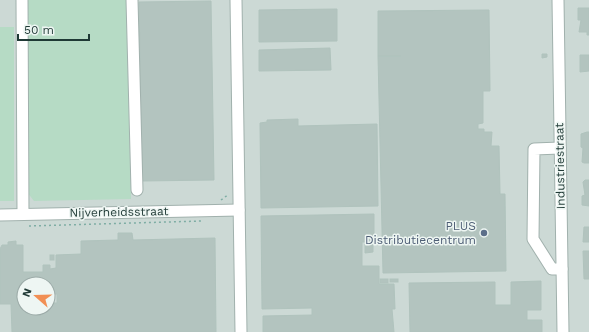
<svg xmlns="http://www.w3.org/2000/svg" width="589" height="332" font-family="'Work Sans',sans-serif">
<style>
.built{fill:#ccd9d5;fill-rule:evenodd}
.green{fill:#b6dbc5}
.building{fill:#b3c4bf;stroke:#b0c3bd;fill-rule:evenodd}
.lines{fill:none;stroke-linecap:round;stroke-linejoin:round}
.minor-casing{stroke:#a1b1ad;stroke-width:13}
.path{stroke:#7eada4;stroke-width:1.5;stroke-dasharray:2 3;stroke-linecap:butt}
.minor{stroke:#fff;stroke-width:11}
.service-dot{fill:#5c6f8a;stroke:#eef6f3;stroke-width:1.5}
.labels{text-anchor:middle;stroke-width:3;stroke-linejoin:round;paint-order:stroke}
.street-label{font-size:12px;fill:#1f3935;stroke:#eef6f3}
.service-label{font-size:12px;fill:#4e5e75;stroke:#eef6f3;text-anchor:end}
</style>
<rect width="100%" height="100%" fill="#dee9e6"/>
<path class="built" d="M 0,0 L 589,0 L 589,332 L 0,332 ZM 24,284 L 48,284 L 48,308 L 24,308 Z"/>
<g class="green">
<path d="M 27,0 L 126,0 L 131,199 L 34,201 L 27,192 Z"/>
<rect x="0" y="27" width="14" height="174"/>
</g>
<g class="building">
<path d="M 211,1 L 214,180 L 142,181 L 139,2 Z"/>
<path d="M 578,8 L 589,8 L 589,35 L 587,35 L 587,32 L 579,32 L 581,20 L 578,20 Z"/>
<path d="M 337,9 L 337,41 L 259,42 L 259,10 Z"/>
<path d="M 489,10 L 490,91 L 483,91 L 483,123 L 478,124 L 478,129 L 484,129 L 484,132 L 492,132 L 491,146 L 499,146 L 500,194 L 505,194 L 506,271 L 383,273 L 378,56 L 401,56 L 378,56 L 378,11 Z"/>
<path d="M 330,48 L 331,70 L 259,71 L 259,50 Z"/>
<path d="M 542,54 L 547,54 L 547,57 L 542,58 Z"/>
<path d="M 580,55 L 589,55 L 589,71 L 580,72 Z"/>
<path d="M 298,119 L 298,126 L 377,124 L 378,206 L 261,208 L 260,123 L 267,122 L 267,120 Z"/>
<path d="M 587,132 L 589,132 L 589,163 L 584,163 L 582,162 L 583,148 L 581,147 L 581,134 Z"/>
<path d="M 585,180 L 589,180 L 589,206 L 582,205 L 582,196 L 585,195 L 583,182 Z"/>
<path d="M 374,214 L 374,242 L 362,242 L 362,266 L 379,266 L 379,284 L 394,284 L 395,309 L 392,309 L 394,332 L 263,332 L 263,316 L 312,315 L 312,308 L 262,309 L 261,216 Z"/>
<path d="M 584,227 L 589,227 L 589,242 L 583,242 Z"/>
<path d="M 118,233 L 132,233 L 133,240 L 215,238 L 216,332 L 12,332 L 11,304 L 0,304 L 0,249 L 2,245 L 8,245 L 8,242 L 16,241 L 16,245 L 23,245 L 23,272 L 43,272 L 43,265 L 50,265 L 50,269 L 56,268 L 56,255 L 81,254 L 81,241 L 118,240 ZM 24,284 L 48,284 L 49,294 L 57,294 L 57,303 L 48,303 L 48,308 L 24,308 Z"/>
<path d="M 365,244 L 373,244 L 373,252 L 365,253 Z"/>
<path d="M 583,251 L 589,251 L 589,279 L 584,279 Z"/>
<rect x="50" y="255" width="4" height="5"/>
<rect x="380" y="279" width="8" height="4"/>
<rect x="390" y="279" width="8" height="3"/>
<path d="M 541,281 L 541,310 L 527,310 L 527,320 L 542,320 L 542,332 L 410,332 L 409,283 L 495,282 L 495,305 L 511,305 L 511,282 Z"/>
</g>
<g class="lines">
<g class="minor-casing">
<g id="minor">
<path d="M 22,0 L 23,214"/>
<path d="M 132,0 L 137,190"/>
<path d="M 236,0 L 241,332"/>
<path d="M 558,0 L 563,332"/>
<path d="M 560,148 L 534,149 L 533,239 L 552,269 L 562,269"/>
<path d="M 0,215 L 239,210"/>
</g>
</g>
<g class="path">
<path d="M 221,200 L 229,194"/>
<path d="M 29,226 L 202,221"/>
</g>
<use href="#minor" class="minor"/>
</g>
<circle class="service-dot" cx="484" cy="233" r="4"/>
<g class="labels">
<g class="street-label">
<text transform="translate(560 166) rotate(-91)" y="4">Industriestraat</text>
<text transform="translate(119 212) rotate(-1)" y="4">Nijverheidsstraat</text>
</g>
<g class="service-label">
<text x="476" y="230">PLUS<tspan x="476" dy="14">Distributiecentrum</tspan></text>
</g>
</g>
<g transform="translate(36 296) rotate(290)"><circle r="19" fill="#eef6f3" stroke="#9baaa7"/>
<path d="M0-3L7 15L0 10L-7 15Z" fill="#f18f54"/>
<text y="-6" font-size="11" font-weight="bold" text-anchor="middle" fill="#1f3935">N</text>
</g>
<path d="M18 34v6h71v-6" fill="none" stroke="#1f3935" stroke-width="2"/>
<text x="24" y="34" font-size="12" fill="#1f3935" stroke="#eef6f3" stroke-width="3" paint-order="stroke">50 m</text>
</svg>
